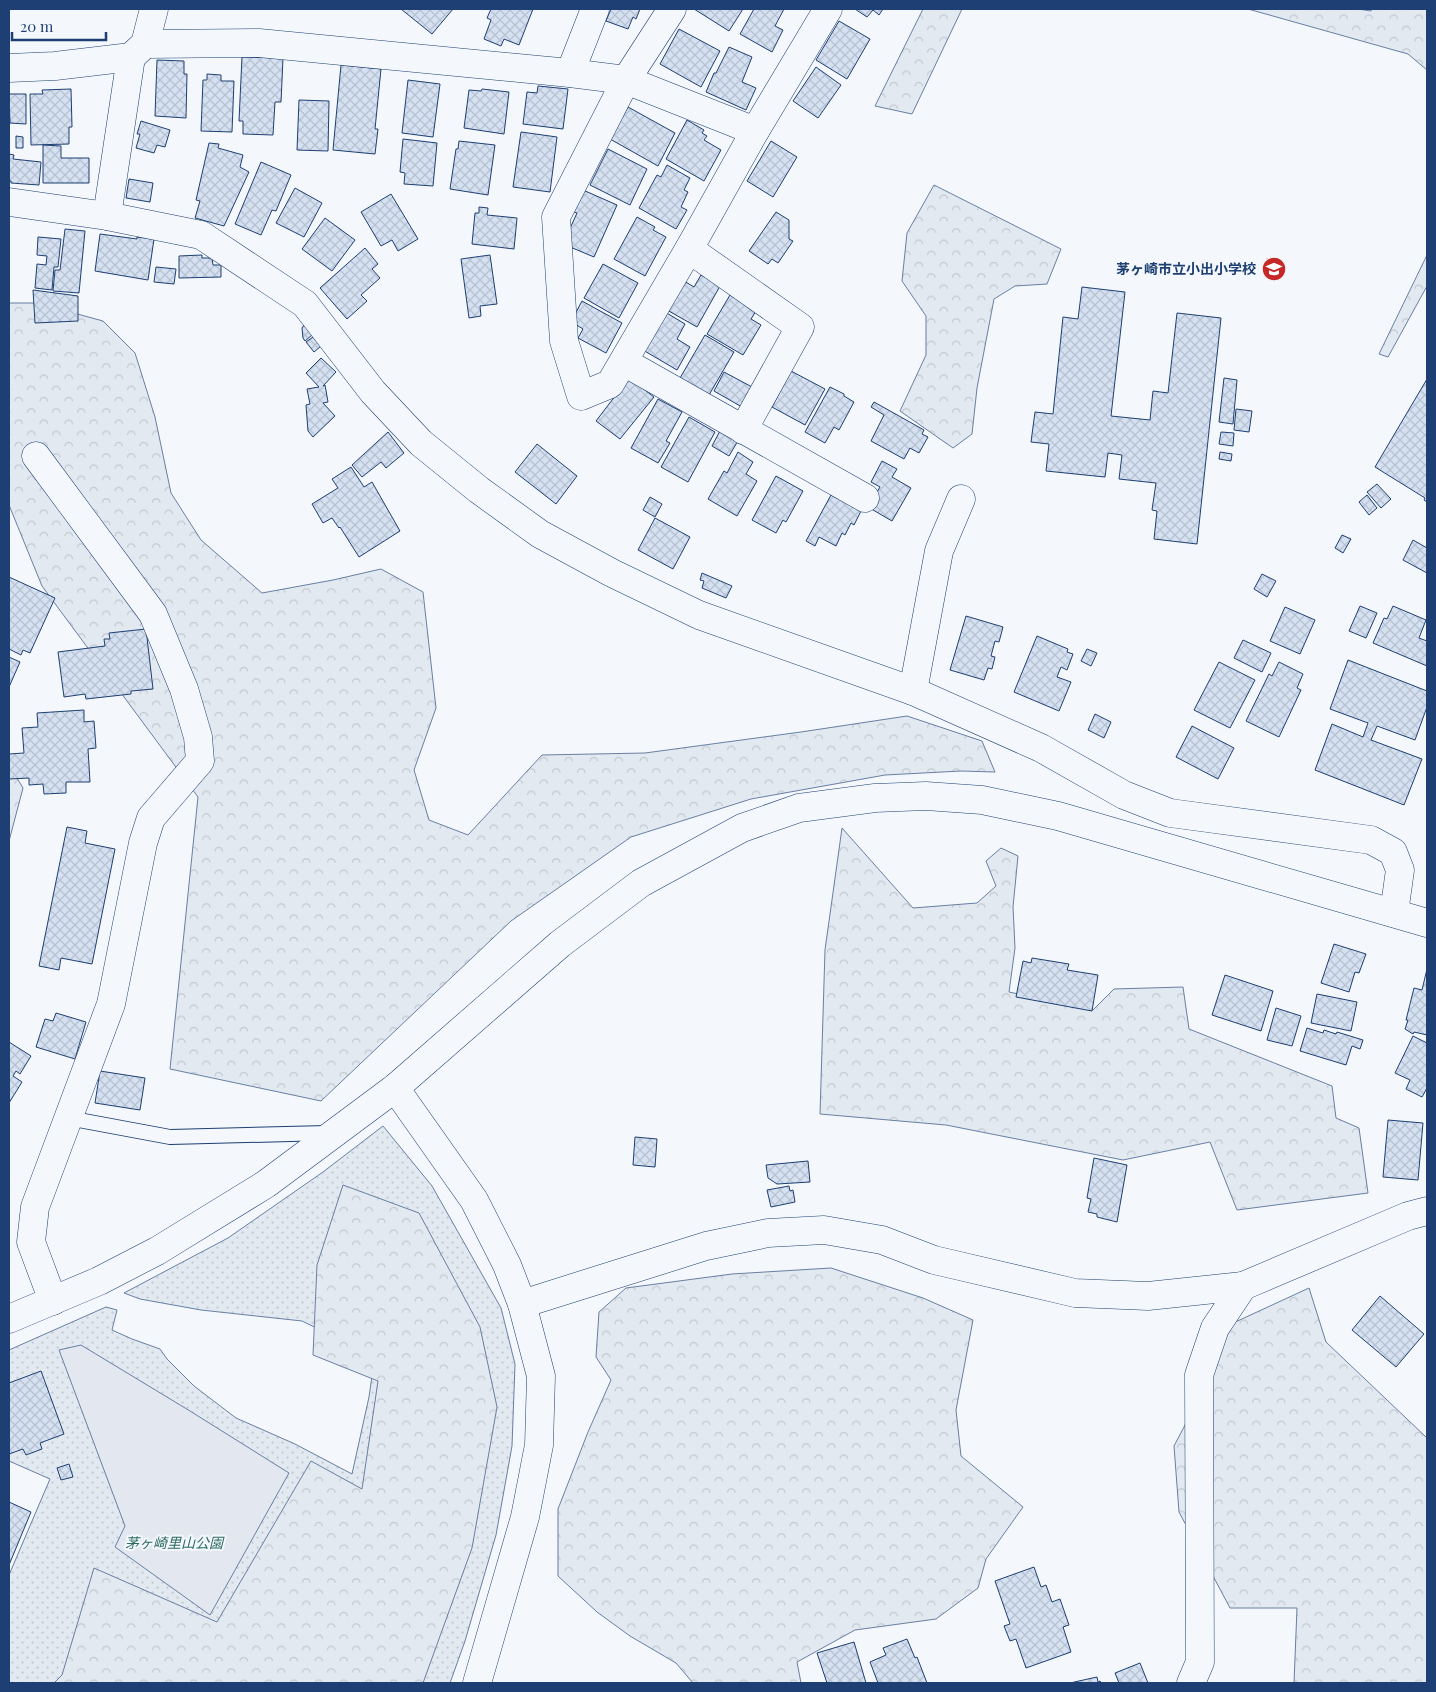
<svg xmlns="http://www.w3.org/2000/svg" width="1436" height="1692" font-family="'Playfair Display','Noto Sans JP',serif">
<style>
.grass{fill:url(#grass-dots);stroke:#687fa3}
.forest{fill:url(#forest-crowns);stroke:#687fa3}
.parking{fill:#e3e8f0;stroke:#687fa3}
.building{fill:url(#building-cross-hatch);stroke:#1d3f73}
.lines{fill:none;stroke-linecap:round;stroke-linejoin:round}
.lane-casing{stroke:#1d3f73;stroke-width:16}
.street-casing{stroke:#1d3f73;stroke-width:29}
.secondary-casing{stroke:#1d3f73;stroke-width:29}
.lane{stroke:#f4f7fb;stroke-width:14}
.street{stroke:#f4f7fb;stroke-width:28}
.secondary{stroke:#f4f7fb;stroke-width:28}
.labels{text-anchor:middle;stroke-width:4;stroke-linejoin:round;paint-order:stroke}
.poi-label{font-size:14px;font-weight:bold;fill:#1d3f73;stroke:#f4f7fb;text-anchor:end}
.park-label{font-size:14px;font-style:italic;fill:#2c6c60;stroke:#f4f7fb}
</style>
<defs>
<pattern id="grass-dots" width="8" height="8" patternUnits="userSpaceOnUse" patternTransform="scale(1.25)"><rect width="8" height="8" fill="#e3e9f0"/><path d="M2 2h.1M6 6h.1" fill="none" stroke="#c2c9d1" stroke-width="1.8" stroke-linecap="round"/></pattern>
<pattern id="forest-crowns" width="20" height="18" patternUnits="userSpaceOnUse" patternTransform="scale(1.25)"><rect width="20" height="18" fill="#e3e9f0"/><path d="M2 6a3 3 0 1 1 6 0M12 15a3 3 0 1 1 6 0" fill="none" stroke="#c2c9d1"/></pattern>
<pattern id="building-cross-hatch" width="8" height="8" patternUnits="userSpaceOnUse" patternTransform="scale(1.25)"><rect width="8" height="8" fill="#d5e0f0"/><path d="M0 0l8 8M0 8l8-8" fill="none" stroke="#b6c1d1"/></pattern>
</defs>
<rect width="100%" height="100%" fill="#f4f7fb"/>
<path class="grass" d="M 383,1126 L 432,1186 L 501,1308 L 515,1364 L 512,1446 L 496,1535 L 465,1641 L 450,1683 L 9,1683 L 9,1575 L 50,1479 L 9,1461 L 9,1350 L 106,1307 L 117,1310 L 112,1330 L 132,1339 L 160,1349 L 167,1359 L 194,1386 L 236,1418 L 295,1444 L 352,1474 L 369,1397 L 373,1369 L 333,1336 L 302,1321 L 201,1310 L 140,1299 L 124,1293 L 228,1238 L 323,1172 Z"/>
<g class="forest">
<path d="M 923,9 L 962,9 L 912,114 L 875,106 Z"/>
<path d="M 1248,9 L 1358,9 L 1371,11 L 1372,9 L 1427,9 L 1427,70 L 1408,54 Z"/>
<path d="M 934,185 L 1061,249 L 1047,284 L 1015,286 L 994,299 L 977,388 L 972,434 L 953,448 L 900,411 L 926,355 L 926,316 L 902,281 L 907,233 Z"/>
<path d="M 1427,255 L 1427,286 L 1388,357 L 1379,354 Z"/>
<path d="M 9,303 L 37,303 L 103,321 L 135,353 L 155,417 L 171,493 L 201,540 L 262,593 L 333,580 L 381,569 L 423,592 L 436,708 L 414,770 L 429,820 L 468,835 L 542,755 L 645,753 L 801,732 L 907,716 L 982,741 L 995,772 L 961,771 L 885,775 L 751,799 L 631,837 L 511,921 L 321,1101 L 170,1069 L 198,797 L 42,586 L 9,505 Z"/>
<path d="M 9,765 L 23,788 L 9,841 Z"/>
<path d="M 842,828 L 913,908 L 977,903 L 996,886 L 986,861 L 1001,848 L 1018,856 L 1013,907 L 1015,948 L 1009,992 L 1093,1010 L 1114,989 L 1183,987 L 1189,1029 L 1332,1086 L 1336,1118 L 1359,1128 L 1368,1193 L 1237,1210 L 1210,1142 L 1123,1160 L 946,1125 L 820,1114 L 825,950 Z"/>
<path d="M 343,1185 L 419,1213 L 480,1327 L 497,1407 L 472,1548 L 423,1683 L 54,1683 L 62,1675 L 94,1568 L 217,1622 L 311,1461 L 362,1489 L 378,1381 L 313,1355 L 317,1265 Z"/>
<path d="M 831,1268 L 923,1298 L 973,1320 L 956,1410 L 961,1456 L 1023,1507 L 986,1559 L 978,1588 L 936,1619 L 855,1630 L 797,1662 L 801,1683 L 693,1683 L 676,1663 L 630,1636 L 597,1612 L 558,1576 L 558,1509 L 588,1432 L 611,1380 L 596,1357 L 599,1312 L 626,1288 L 732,1274 Z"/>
<path d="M 1309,1288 L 1326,1342 L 1427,1438 L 1427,1683 L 1294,1683 L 1297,1608 L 1230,1608 L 1179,1512 L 1174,1446 L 1194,1408 L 1205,1336 Z"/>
</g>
<path class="parking" d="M 81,1345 L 190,1411 L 289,1473 L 210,1615 L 115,1547 L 125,1526 L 59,1350 Z"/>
<g class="building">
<path d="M 401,9 L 453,9 L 432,34 Z"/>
<path d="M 491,9 L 533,9 L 519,45 L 504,39 L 501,46 L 484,39 L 491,20 L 487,18 Z"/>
<path d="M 611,9 L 640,9 L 636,19 L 633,17 L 628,29 L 606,21 Z"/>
<path d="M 694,9 L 743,9 L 729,31 Z"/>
<path d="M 754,9 L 784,9 L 775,26 L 783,30 L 772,52 L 740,34 Z"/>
<path d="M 855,9 L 883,9 L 879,15 L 873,10 L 867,17 Z"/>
<path d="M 839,21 L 870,39 L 847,79 L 816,60 Z"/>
<path d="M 679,29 L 720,51 L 701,87 L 660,64 Z"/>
<path d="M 729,47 L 752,57 L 742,82 L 756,88 L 746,110 L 706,92 L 714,73 L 716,73 Z"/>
<path d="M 242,57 L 283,58 L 281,102 L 275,102 L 273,135 L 243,134 L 243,121 L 239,121 Z"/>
<path d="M 157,60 L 184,61 L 184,74 L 187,74 L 186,118 L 155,116 Z"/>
<path d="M 341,65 L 381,69 L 375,129 L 378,129 L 375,154 L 333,150 Z"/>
<path d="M 816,67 L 841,85 L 818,118 L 793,101 Z"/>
<path d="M 207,74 L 221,75 L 221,81 L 234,81 L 232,132 L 201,131 L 203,80 L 207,80 Z"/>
<path d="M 408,80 L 440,84 L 433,137 L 402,133 Z"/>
<path d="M 538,86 L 568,89 L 563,129 L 523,124 L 527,92 L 537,93 Z"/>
<path d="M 71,89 L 72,127 L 69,127 L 69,144 L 31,145 L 30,94 L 43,94 L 42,90 Z"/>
<path d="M 482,89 L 509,92 L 504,134 L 464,128 L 469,90 L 481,91 Z"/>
<path d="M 9,94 L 26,94 L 26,124 L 10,123 Z"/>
<path d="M 299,100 L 329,101 L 328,151 L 297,150 Z"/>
<path d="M 628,107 L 675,133 L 658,166 L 610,139 Z"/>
<path d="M 687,120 L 704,130 L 702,133 L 707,136 L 704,140 L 721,150 L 704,181 L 666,159 Z"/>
<path d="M 141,121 L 170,130 L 165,147 L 157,145 L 154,153 L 136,148 L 140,134 L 137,134 Z"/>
<path d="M 521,132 L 557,137 L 550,192 L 513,187 Z"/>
<path d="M 16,136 L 23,137 L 23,148 L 16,148 Z"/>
<path d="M 403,139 L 437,143 L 433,186 L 404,184 L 405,173 L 400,172 Z"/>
<path d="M 459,141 L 495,145 L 488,195 L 450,189 L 456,149 L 458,149 Z"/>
<path d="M 771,141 L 797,157 L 773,197 L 747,181 Z"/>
<path d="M 209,143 L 219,144 L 218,148 L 243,155 L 240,167 L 249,172 L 224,226 L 195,218 L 200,201 L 196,200 Z"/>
<path d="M 43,145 L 61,146 L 61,158 L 89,158 L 89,183 L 43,183 Z"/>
<path d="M 608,149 L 647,169 L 630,205 L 590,185 Z"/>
<path d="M 9,154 L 14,155 L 13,159 L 41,162 L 39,185 L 11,183 L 11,181 L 9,181 Z"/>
<path d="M 261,162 L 291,175 L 276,211 L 272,210 L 261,235 L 235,224 Z"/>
<path d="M 667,165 L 690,178 L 684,190 L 688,192 L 681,207 L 687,210 L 676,229 L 639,208 L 657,175 L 661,177 Z"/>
<path d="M 129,179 L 153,183 L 150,202 L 126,198 Z"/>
<path d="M 295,188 L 322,203 L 304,237 L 276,223 Z"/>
<path d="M 583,190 L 617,205 L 594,257 L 563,244 L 577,213 L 574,212 Z"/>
<path d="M 391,194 L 418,239 L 398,251 L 392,240 L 381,246 L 361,212 Z"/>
<path d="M 479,207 L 488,208 L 487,215 L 517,218 L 514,249 L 472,244 L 475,213 L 479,213 Z"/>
<path d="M 776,212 L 789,220 L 789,239 L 793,241 L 778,263 L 772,259 L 768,264 L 749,251 Z"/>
<path d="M 637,217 L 655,227 L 653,230 L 666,237 L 645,276 L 614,259 Z"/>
<path d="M 325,218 L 355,240 L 332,271 L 302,249 Z"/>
<path d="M 65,229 L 85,231 L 79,293 L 53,291 L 55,270 L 60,270 Z"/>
<path d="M 100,234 L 137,239 L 137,237 L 154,239 L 148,280 L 95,271 Z"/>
<path d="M 38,237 L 61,239 L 58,267 L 54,267 L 52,290 L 35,288 L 37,264 L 46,265 L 47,256 L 37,255 Z"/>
<path d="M 365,248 L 378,264 L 372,269 L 380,278 L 361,295 L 367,301 L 347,319 L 320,288 Z"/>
<path d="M 202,255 L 202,258 L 212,258 L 213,265 L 221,265 L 221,277 L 179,278 L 179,256 Z"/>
<path d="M 490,255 L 497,304 L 480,306 L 481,316 L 469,318 L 461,259 Z"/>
<path d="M 603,264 L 638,283 L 619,318 L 584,298 Z"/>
<path d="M 156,267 L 176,269 L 174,284 L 154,282 Z"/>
<path d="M 701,275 L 720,286 L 697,327 L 667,310 L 684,281 L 694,287 Z"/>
<path d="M 1082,287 L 1125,292 L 1111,416 L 1150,420 L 1153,391 L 1168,393 L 1177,313 L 1221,318 L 1197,544 L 1154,539 L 1157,511 L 1152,510 L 1156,483 L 1119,479 L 1122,455 L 1108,453 L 1105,477 L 1046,471 L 1049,444 L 1031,442 L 1035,412 L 1053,414 L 1063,317 L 1078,319 Z"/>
<path d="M 33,290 L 78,296 L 78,321 L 35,323 Z"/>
<path d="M 730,295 L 756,311 L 751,319 L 761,325 L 743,355 L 707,334 Z"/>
<path d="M 582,301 L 622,323 L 606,353 L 578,338 L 583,329 L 575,324 L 574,316 Z"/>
<path d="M 665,312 L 685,324 L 677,339 L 690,347 L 677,370 L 643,350 Z"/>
<path d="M 304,325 L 312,335 L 305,341 L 303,338 L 302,328 Z"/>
<path d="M 705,335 L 734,352 L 709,395 L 680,378 Z"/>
<path d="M 313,337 L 321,346 L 314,352 L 306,342 Z"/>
<path d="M 321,358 L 336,372 L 323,386 L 325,385 L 328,402 L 323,403 L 335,416 L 313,437 L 308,431 L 306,405 L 310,404 L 307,389 L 319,387 L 306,373 Z"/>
<path d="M 791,371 L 825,389 L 805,425 L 772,407 Z"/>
<path d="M 724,372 L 752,387 L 742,407 L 714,391 Z"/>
<path d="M 629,378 L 654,397 L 620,439 L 596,421 Z"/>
<path d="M 1224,378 L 1237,380 L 1233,424 L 1219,422 Z"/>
<path d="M 1427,379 L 1427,502 L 1424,500 L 1425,498 L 1375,467 Z"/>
<path d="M 830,387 L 844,394 L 844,396 L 854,402 L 839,430 L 834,427 L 825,443 L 805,432 Z"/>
<path d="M 658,399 L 682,412 L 666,441 L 670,443 L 658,463 L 631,448 Z"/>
<path d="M 874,402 L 924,430 L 922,434 L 928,437 L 919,453 L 910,448 L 904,459 L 871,441 L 884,415 L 871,407 Z"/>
<path d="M 1236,409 L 1252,411 L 1249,432 L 1234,430 Z"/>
<path d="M 689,417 L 715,432 L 688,482 L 661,467 Z"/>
<path d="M 721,429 L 739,439 L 729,456 L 712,446 Z"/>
<path d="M 388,432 L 404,453 L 386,468 L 381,462 L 362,477 L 352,465 Z"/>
<path d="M 1221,432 L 1234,433 L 1233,446 L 1219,444 Z"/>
<path d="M 537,444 L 577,476 L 556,504 L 515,472 Z"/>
<path d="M 738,452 L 753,462 L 746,474 L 757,481 L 737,516 L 708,499 L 724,471 L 727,473 Z"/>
<path d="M 1220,452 L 1232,454 L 1231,461 L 1219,459 Z"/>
<path d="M 882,461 L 897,469 L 892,477 L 911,488 L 892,521 L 868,507 L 880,487 L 871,482 Z"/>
<path d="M 351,467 L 364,487 L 372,482 L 400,531 L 359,557 L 340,527 L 339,528 L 332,518 L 323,523 L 312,504 L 338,488 L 332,479 Z"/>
<path d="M 776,476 L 803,491 L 786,522 L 783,520 L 776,533 L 752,520 Z"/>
<path d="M 1377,484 L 1391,499 L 1381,508 L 1367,492 Z"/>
<path d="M 831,495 L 838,499 L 840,497 L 862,509 L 854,525 L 851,523 L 845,535 L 842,533 L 836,546 L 819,537 L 815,546 L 806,541 Z"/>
<path d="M 1367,495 L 1377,508 L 1369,515 L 1359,502 Z"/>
<path d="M 650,497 L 662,504 L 655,517 L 643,510 Z"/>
<path d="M 655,518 L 690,537 L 673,569 L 638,550 Z"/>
<path d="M 1342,535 L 1351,539 L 1343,553 L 1335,548 Z"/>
<path d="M 1413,540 L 1427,548 L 1427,573 L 1403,560 Z"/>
<path d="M 702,573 L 732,586 L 726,598 L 702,588 L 704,581 L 700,580 Z"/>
<path d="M 1262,574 L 1276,581 L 1267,597 L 1254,589 Z"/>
<path d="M 9,577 L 55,598 L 30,653 L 23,650 L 21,655 L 9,649 Z"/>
<path d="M 1360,606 L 1377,613 L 1366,638 L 1349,631 Z"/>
<path d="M 1393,606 L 1426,620 L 1419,638 L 1427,641 L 1427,666 L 1373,643 L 1384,618 L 1387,619 Z"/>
<path d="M 1285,607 L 1315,620 L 1300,654 L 1270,641 Z"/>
<path d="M 966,616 L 1003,627 L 999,642 L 995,641 L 991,656 L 995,657 L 992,669 L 988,668 L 984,680 L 950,670 Z"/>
<path d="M 146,629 L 153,689 L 131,691 L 131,694 L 86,699 L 85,694 L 64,697 L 58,652 L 105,646 L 104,639 L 110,639 L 109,633 Z"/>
<path d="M 1037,636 L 1068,649 L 1067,652 L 1073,654 L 1067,670 L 1061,667 L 1057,677 L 1071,682 L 1059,711 L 1014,692 Z"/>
<path d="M 1243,640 L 1271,653 L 1262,672 L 1234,658 Z"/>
<path d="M 1087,649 L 1097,653 L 1091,666 L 1081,661 Z"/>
<path d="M 9,657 L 20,662 L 9,687 Z"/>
<path d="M 1348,660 L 1427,691 L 1427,707 L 1415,740 L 1377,726 L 1371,740 L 1422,759 L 1404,805 L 1315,770 L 1332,724 L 1363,737 L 1368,723 L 1330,709 Z"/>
<path d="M 1219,662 L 1255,680 L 1230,728 L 1194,710 Z"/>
<path d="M 1279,662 L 1303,674 L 1297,688 L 1301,690 L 1279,737 L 1246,721 L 1269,674 L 1272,676 Z"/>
<path d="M 84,710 L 84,722 L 94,721 L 96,748 L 88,749 L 90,782 L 66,782 L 66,793 L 44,794 L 43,784 L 29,785 L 29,778 L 9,779 L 9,754 L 24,753 L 22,728 L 38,727 L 37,713 Z"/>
<path d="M 1095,714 L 1111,722 L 1104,738 L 1088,730 Z"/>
<path d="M 1192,726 L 1234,748 L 1218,779 L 1176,757 Z"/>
<path d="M 67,827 L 87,831 L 85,843 L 115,849 L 92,964 L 61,958 L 59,970 L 39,966 Z"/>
<path d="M 1334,944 L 1366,954 L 1359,973 L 1355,972 L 1349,992 L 1321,983 Z"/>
<path d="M 1032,958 L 1069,964 L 1067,970 L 1098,975 L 1092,1011 L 1016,997 L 1023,961 L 1031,963 Z"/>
<path d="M 1427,969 L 1427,1035 L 1414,1032 L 1413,1034 L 1405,1029 L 1408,1020 L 1406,1020 L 1414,988 L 1422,990 Z"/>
<path d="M 1225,975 L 1273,991 L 1261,1031 L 1212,1015 Z"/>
<path d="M 1317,994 L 1357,1002 L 1351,1031 L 1311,1023 Z"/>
<path d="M 1276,1008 L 1301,1016 L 1292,1046 L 1267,1040 Z"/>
<path d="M 56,1013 L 86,1022 L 75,1059 L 36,1047 L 45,1019 L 53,1021 Z"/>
<path d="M 1307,1028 L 1323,1033 L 1324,1030 L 1336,1034 L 1337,1032 L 1363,1040 L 1360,1049 L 1352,1046 L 1346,1065 L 1300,1051 Z"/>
<path d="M 1413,1036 L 1427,1043 L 1427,1088 L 1422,1097 L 1406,1089 L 1410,1080 L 1395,1073 Z"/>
<path d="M 9,1042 L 31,1056 L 20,1074 L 16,1071 L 13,1076 L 22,1082 L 9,1103 Z"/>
<path d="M 100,1071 L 145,1078 L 140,1110 L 95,1103 Z"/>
<path d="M 1388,1120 L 1423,1123 L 1418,1180 L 1383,1177 Z"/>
<path d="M 635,1137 L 657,1139 L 655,1167 L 633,1165 Z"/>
<path d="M 1094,1158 L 1127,1165 L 1117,1222 L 1097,1217 L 1097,1214 L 1088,1212 L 1091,1199 L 1087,1198 Z"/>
<path d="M 808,1161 L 810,1182 L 777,1184 L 768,1178 L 766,1165 Z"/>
<path d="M 789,1186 L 790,1191 L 793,1190 L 795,1202 L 771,1207 L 767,1190 Z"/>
<path d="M 1380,1296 L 1424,1334 L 1396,1367 L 1352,1330 Z"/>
<path d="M 41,1371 L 64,1434 L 40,1443 L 42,1449 L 26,1455 L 23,1449 L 9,1454 L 9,1383 Z"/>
<path d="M 69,1464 L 73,1477 L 61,1480 L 57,1468 Z"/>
<path d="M 9,1502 L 31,1512 L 9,1565 Z"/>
<path d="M 1034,1567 L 1041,1587 L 1046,1585 L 1052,1602 L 1060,1599 L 1069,1625 L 1063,1627 L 1071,1652 L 1026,1668 L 1016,1639 L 1010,1641 L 1004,1626 L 1010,1624 L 995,1581 Z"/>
<path d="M 907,1639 L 915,1658 L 917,1657 L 927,1683 L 878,1683 L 870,1662 L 886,1655 L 883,1648 Z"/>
<path d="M 854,1642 L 866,1683 L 827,1683 L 817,1653 Z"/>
<path d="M 1140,1663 L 1148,1683 L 1119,1683 L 1115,1673 Z"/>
<path d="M 1097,1677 L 1098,1682 L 1100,1681 L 1101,1683 L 1070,1683 Z"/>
</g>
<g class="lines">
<g class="lane-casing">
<path id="lane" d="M 68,1118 L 170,1137 L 328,1133"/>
</g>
<g class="street-casing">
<g id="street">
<path d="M 672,9 L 626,80 L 556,217 L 564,341 L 581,396 L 610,384 L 689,249 L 755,131 L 828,9"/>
<path d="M 145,44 L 259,43 L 570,73 L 626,80 L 755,131"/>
<path d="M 9,68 L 55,66 L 131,57 L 145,44 L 154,9"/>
<path d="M 570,73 L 595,9"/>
<path d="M 9,202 L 107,216 L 201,235 L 305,304 L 373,392 L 421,443 L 479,490 L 540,534 L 612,573 L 699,615 L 913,691 L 1041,748 L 1124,795 L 1170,813 L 1371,840 L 1393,852 L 1400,870 L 1394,913"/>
<path d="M 107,216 L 131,57"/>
<path d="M 689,249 L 800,327 L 743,430"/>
<path d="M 624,362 L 865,498"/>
<path d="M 36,456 L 153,614 L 184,689 L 198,737 L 200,761 L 151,818 L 143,843 L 111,1004 L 35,1207 L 31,1242 L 53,1301"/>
<path d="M 913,691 L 939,551 L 961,499"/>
<path d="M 1243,1286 L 1408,1216 L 1427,1211"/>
<path d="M 522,1304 L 706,1246 L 768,1233 L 824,1230 L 882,1240 L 934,1260 L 1075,1293 L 1148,1296 L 1243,1286 L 1215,1328 L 1199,1375 L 1200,1662 L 1191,1683"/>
</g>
</g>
<g class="secondary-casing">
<g id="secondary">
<path d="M 395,1088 L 474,1200 L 507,1265 L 522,1304 L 541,1376 L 539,1445 L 525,1517 L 477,1683"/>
<path d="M 9,1319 L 99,1281 L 157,1251 L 266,1184 L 395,1088 L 560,944 L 641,883 L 742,828 L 799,808 L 875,798 L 926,796 L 982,800 L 1058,816 L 1427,923"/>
</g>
</g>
<use href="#lane" class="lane"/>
<use href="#street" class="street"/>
<use href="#secondary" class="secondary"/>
</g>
<defs>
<g id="school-disc" transform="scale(1.25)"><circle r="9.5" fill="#c62828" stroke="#f4f7fb"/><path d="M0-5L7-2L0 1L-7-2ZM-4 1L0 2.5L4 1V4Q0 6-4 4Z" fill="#fff"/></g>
</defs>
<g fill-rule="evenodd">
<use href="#school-disc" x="1274" y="269"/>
</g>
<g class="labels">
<g class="poi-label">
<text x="1256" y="274">茅ヶ崎市立小出小学校</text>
</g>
<g class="park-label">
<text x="174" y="1548">茅ヶ崎里山公園</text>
</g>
</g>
<rect width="1436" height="1692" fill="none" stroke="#1d3f73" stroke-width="20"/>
<path d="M12 32v8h94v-8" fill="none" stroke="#1d3f73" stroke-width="2.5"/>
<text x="20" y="32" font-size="15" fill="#1d3f73" stroke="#f4f7fb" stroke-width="4" paint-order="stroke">20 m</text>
</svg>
